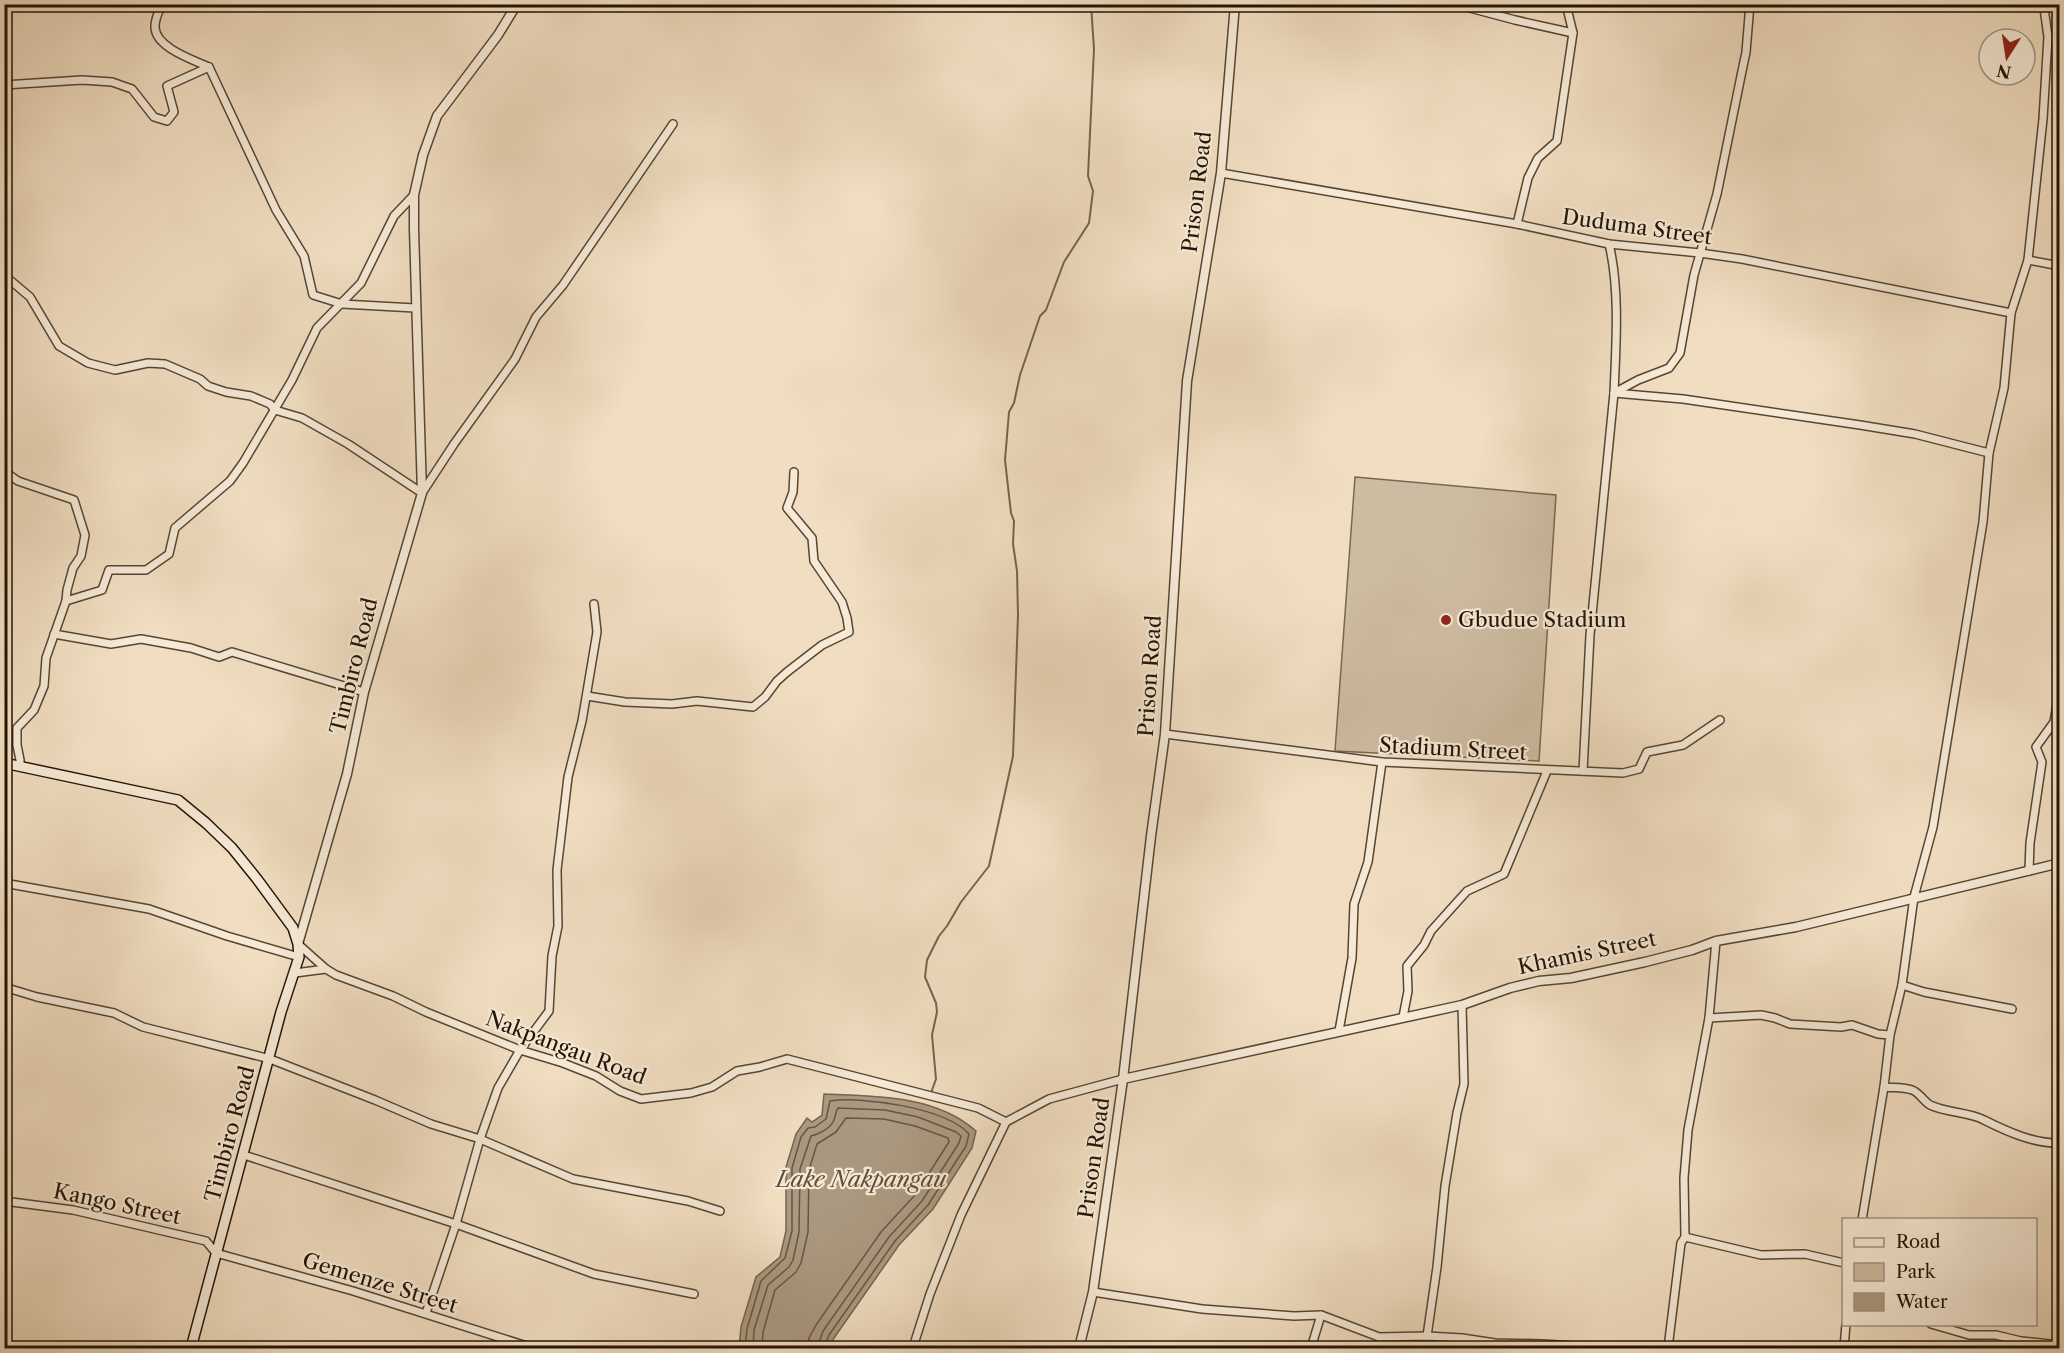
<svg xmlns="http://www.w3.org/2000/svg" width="2064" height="1353" font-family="'Libre Caslon Text',serif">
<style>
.green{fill:#cebca2;stroke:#786852;stroke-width:1.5}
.water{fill:#ab9981;stroke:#75644f;stroke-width:1.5}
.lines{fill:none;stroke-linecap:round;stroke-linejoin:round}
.shore{stroke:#675642;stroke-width:1.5}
.stream{stroke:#75644f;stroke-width:2}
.minor-casing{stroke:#564633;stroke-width:10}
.tertiary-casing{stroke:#564633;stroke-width:11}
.secondary-casing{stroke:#231403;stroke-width:12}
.minor{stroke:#f6ead7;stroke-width:7}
.tertiary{stroke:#f6ead7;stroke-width:8}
.secondary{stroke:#f6ead7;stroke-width:9}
.poi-dot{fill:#8f2418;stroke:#f6ead7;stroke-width:2}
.labels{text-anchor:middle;stroke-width:4.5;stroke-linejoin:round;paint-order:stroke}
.street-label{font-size:21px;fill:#231403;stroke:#f6ead7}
.poi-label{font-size:21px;fill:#231403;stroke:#f6ead7;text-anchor:start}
.water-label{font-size:22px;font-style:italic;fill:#60503c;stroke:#f6ead7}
</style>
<rect width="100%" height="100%" fill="#f1dec2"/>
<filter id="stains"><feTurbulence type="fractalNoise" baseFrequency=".00333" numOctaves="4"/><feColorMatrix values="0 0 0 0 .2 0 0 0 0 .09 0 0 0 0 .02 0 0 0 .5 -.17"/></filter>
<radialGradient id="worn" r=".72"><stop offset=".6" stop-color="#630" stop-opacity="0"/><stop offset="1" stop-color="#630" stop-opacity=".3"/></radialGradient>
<path class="green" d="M 1355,477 L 1556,495 L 1539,761 L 1335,751 Z"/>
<path class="water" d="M 824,1094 C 875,1096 936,1095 976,1131 L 972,1148 L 933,1209 L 899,1245 L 834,1338 L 829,1348 L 739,1348 L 741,1327 L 756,1277 L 780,1257 L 786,1231 L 786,1167 L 796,1134 L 807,1118 L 812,1122 L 822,1115 Z"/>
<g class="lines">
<g class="shore">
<path d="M 745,1348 L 747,1329 L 761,1281 L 785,1258 L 792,1231 L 792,1168 L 801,1137 L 808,1128 L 815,1127 L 826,1119 L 830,1101 C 863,1096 946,1108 969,1134 L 966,1146 L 928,1205 L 895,1241 L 829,1335 L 824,1348"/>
<path d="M 753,1348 L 754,1330 L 768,1285 L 789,1267 L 793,1260 L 799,1232 L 800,1169 L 811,1136 C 819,1134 829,1129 833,1122 C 836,1117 835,1112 838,1108 L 885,1110 L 918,1117 L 956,1132 L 961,1136 L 959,1143 L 922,1201 L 889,1237 L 823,1331 L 817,1348"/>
<path d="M 762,1348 L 763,1332 L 775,1290 L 796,1272 L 801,1263 L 808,1232 L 809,1170 L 817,1144 L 836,1132 L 846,1118 L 884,1119 L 915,1126 L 948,1138 L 949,1142 L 915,1195 L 881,1232 L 816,1325 L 809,1338 L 808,1348"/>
</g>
<path class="stream" d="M 931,1093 L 936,1079 L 932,1035 L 937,1012 L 936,1003 L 925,977 L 927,960 L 939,936 L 947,926 L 961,902 L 989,866 L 1013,756 L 1018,615 L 1017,571 L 1013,544 L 1014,521 L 1011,513 L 1005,460 L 1009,412 L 1014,403 L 1020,375 L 1040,316 L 1046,310 L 1064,262 L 1089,223 L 1093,191 L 1088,176 L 1094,49 L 1091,4"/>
<g class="minor-casing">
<g id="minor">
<path d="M 157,4 L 160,8 C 158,13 155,20 155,26 C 154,47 193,60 209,67 L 276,210 L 304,256 L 313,295 L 342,304 L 415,308"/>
<path d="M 1455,4 L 1515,20 L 1573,33"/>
<path d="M 4,85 L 82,80 L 112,82 L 132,89 L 154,117 L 167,121 L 174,112 L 167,86 L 209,67"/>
<path d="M 1221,173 L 1517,224 L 1609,244 L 1700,253 L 1742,259 L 2011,313"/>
<path d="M 1517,224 L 1528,178 L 1538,158 L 1557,141 L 1573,33 L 1566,4"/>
<path d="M 2028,260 L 2060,266"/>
<path d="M 4,275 L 30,297 L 59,346 L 88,363 L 115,370 L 148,363 L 165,364 L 200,379 L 208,386 L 226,392 L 251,396 L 270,404 L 275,410 L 302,418 L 348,444 L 422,493 L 454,444 L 515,359 L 536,317 L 563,285 L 673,124"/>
<path d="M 1614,393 L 1638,380 L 1669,368 L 1680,353 L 1694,275 L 1717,194 L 1741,76 L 1746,52 L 1750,4"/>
<path d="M 1614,393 L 1683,399 L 1860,425 L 1915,434 L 1989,453"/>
<path d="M 4,471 L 18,481 L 74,500 L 85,535 L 81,556 L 73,568 L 67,590 L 66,601 L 102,590 L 109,570 L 146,570 L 169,554 L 175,528 L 230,481 L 243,463 L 292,380 L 317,328 L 361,283 L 394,216 L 414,195"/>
<path d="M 54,634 L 111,644 L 141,639 L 191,648 L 219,657 L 232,652 L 364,692"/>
<path d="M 587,696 L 625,702 L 672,704 L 697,701 L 753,707 L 765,697 L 777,681 L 787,672 L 822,645 L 849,632 L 847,618 L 842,602 L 814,561 L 812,538 L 787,508 L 793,492 L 794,472"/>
<path d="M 1165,734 L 1382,762 L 1623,773 L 1639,769 L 1647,752 L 1683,745 L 1720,720"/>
<path d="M 20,767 L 20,760 L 17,745 L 17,728 L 34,710 L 44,686 L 46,658 L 66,601"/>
<path d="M 1583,771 L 1590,635 L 1614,393 C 1616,346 1620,289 1609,244"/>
<path d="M 2029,871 L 2030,843 L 2042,762 L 2036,747 L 2054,722 L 2060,686"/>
<path d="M 4,883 L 149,909 L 227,936 L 299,957"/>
<path d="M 298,944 L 326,969 L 336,975 L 393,996 L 426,1012 L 520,1050 L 563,1063 L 596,1076 L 620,1091 L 641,1099 L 691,1093 L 712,1087 L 737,1071 L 760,1067 L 787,1059 L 978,1108 L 1006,1122"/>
<path d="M 295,973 L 326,969"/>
<path d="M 1902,985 L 1924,992 L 2012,1009"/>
<path d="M 4,987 L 37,997 L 114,1013 L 143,1027 L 270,1059 L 375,1100 L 431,1124 L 480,1139 L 573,1179 L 688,1201 L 720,1211"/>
<path d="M 1403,1017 L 1408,991 L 1407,966 L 1424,945 L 1431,931 L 1467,891 L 1504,874 L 1547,771"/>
<path d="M 1709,1018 L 1761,1015 L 1775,1018 L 1790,1024 L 1841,1027 L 1852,1025 L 1878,1034 L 1890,1035"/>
<path d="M 1339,1031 L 1352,958 L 1354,904 L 1368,862 L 1382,762"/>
<path d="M 1884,1087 C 1892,1088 1904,1087 1912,1090 C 1919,1092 1923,1101 1930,1105 C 1947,1113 1969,1112 1984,1120 C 2006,1131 2034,1144 2060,1143"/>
<path d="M 244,1155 L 456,1224 L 594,1274 L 694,1294"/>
<path d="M 4,1201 L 73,1210 L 206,1241 L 216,1253 L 353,1291 L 533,1348"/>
<path d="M 1862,1220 L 1884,1087 L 1890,1035 L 1902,985 L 1914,897 L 1933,827 L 1983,522 L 1989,453 L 2004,388 L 2011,313 L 2028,260 L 2043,119 L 2048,37 L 2044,8 L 2045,4"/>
<path d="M 1685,1237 L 1761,1255 L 1805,1254 L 1844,1263"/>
<path d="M 1093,1292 L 1202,1309 L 1294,1316 L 1321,1315 L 1379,1337 L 1427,1336 L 1462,1338 L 1495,1343 L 1542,1344 L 1609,1348"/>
<path d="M 426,1313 L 456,1224 L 480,1139 L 498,1088 L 520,1050 L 549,1011 L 552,956 L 558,926 L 557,870 L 568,777 L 582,721 L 597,632 L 594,604"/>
<path d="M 1931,1324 L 1969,1335 L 1996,1335 L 2021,1341 L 2060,1345"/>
<path d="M 1427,1336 L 1437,1267 L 1445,1186 L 1457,1113 L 1464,1084 L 1462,1005"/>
<path d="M 915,1348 L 915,1341 L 930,1294 L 961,1215 L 1006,1122 L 1049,1099 L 1123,1079"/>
<path d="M 1311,1348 L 1321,1315"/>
<path d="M 1668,1348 L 1681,1243 L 1685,1237 L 1684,1178 L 1688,1130 L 1709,1018 L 1716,941"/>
<path d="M 1844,1348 L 1846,1324"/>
</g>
</g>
<g class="tertiary-casing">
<g id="tertiary">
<path d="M 298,944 L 347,774 L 364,692 L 422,493 L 414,229 L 414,195 L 423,155 L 437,116 L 498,35 L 517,4"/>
<path d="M 1123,1079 L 1462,1005 L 1510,988 L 1539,981 L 1571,978 L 1645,962 L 1692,950 L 1716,941 L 1796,927 L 2060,863"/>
<path d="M 1079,1348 L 1093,1292 L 1123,1079 L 1151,836 L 1165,734 L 1187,381 L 1221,173 L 1235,4"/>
</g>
</g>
<g class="secondary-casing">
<path id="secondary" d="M 4,763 L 178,800 L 206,823 L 232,848 L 257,879 L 293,928 L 298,944 L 299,957 L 281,1012 L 191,1348"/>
</g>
<use href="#minor" class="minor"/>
<use href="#tertiary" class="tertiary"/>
<use href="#secondary" class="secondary"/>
</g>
<circle class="poi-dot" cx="1446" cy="620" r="6"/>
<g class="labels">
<g class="street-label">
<text transform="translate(1197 192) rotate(-83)" y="7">Prison Road</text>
<text transform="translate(1637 227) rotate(8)" y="7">Duduma Street</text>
<text transform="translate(354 666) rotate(-76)" y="7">Timbiro Road</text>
<text transform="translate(1150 676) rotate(-86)" y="7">Prison Road</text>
<text transform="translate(1453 749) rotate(3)" y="7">Stadium Street</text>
<text transform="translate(1587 953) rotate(-12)" y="7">Khamis Street</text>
<text transform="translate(566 1048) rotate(21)" y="7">Nakpangau Road</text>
<text transform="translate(230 1134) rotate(-75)" y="7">Timbiro Road</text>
<text transform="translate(1094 1158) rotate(-82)" y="7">Prison Road</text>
<text transform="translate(117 1204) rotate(12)" y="7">Kango Street</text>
<text transform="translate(380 1283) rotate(17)" y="7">Gemenze Street</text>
</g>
<g class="poi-label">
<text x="1458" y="627">Gbudue Stadium</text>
</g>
<g class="water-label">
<text x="861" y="1187">Lake Nakpangau</text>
</g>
</g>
<rect width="2064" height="1353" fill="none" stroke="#f1dec2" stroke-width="24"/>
<rect x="6" y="6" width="2052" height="1341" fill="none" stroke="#231403" stroke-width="3"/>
<rect x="12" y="12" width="2040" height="1329" fill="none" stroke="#231403" stroke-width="1.5"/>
<rect x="1842" y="1218" width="195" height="108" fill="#f6ead7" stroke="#a29482" stroke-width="1.5"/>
<rect x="1854" y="1238" width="30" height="9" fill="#f6ead7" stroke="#a29482" stroke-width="1.5"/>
<text x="1896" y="1248" font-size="18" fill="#231403">Road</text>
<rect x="1854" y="1263" width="30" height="18" fill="#cebca2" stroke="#a29482" stroke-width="1.5"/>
<text x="1896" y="1278" font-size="18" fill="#231403">Park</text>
<rect x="1854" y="1293" width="30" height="18" fill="#ab9981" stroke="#a29482" stroke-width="1.5"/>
<text x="1896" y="1308" font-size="18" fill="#231403">Water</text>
<g transform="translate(2007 57) rotate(192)"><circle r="28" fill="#f6ead7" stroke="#a29482" stroke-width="1.5"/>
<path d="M0-4.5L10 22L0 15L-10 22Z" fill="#8f2418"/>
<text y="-9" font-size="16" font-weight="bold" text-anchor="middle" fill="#231403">N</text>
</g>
<rect width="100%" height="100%" filter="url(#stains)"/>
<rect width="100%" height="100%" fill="url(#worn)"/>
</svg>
